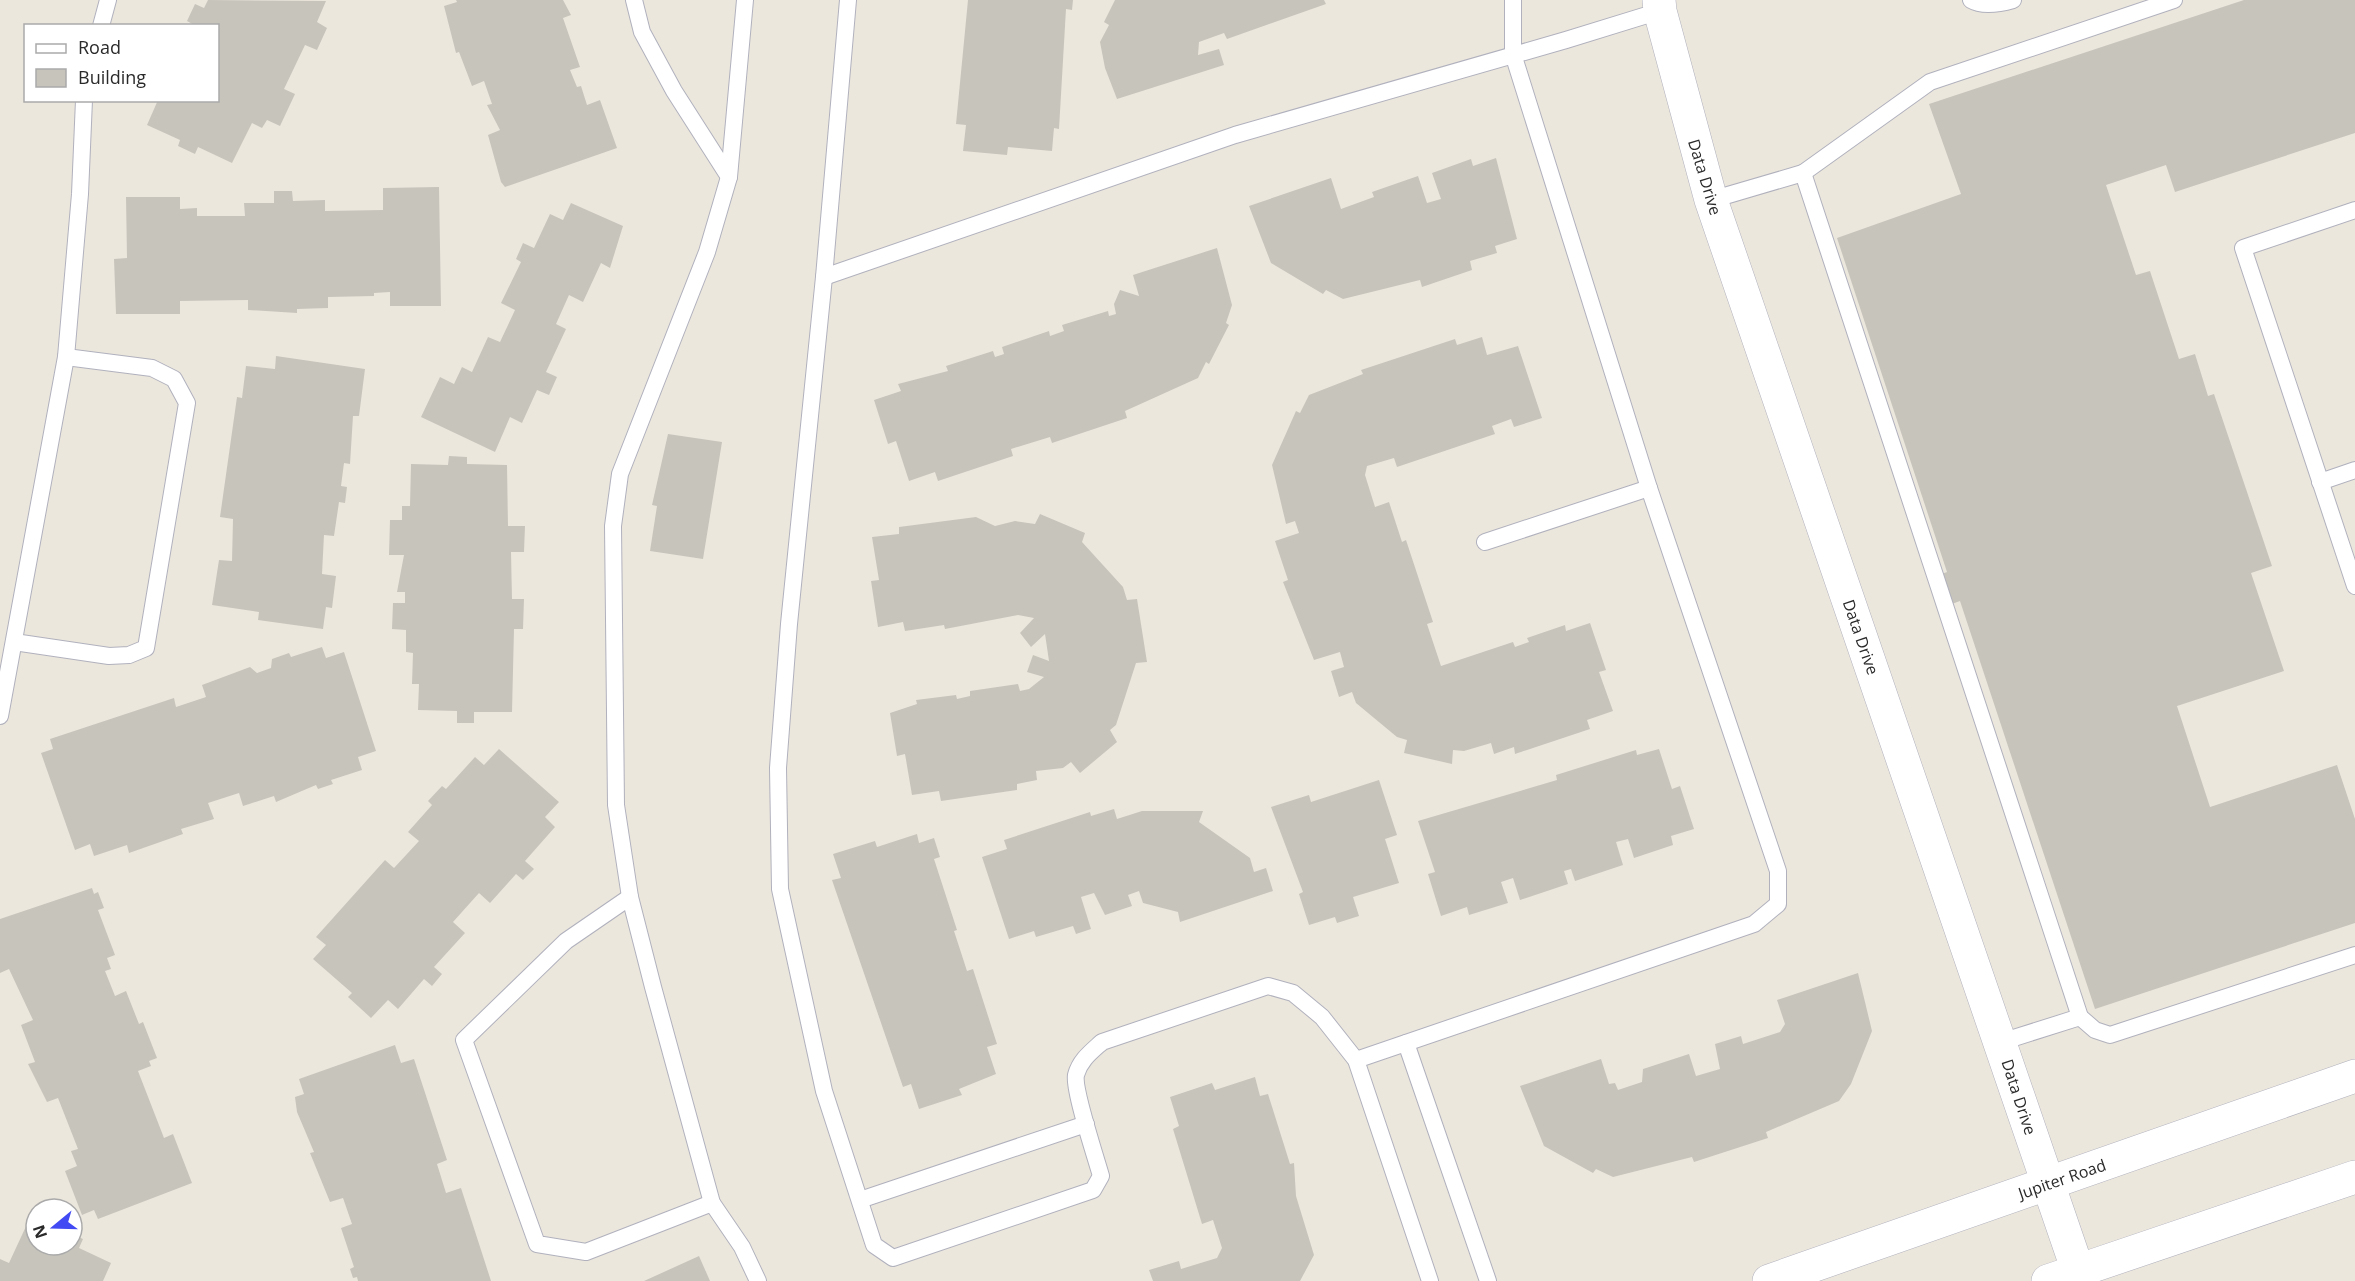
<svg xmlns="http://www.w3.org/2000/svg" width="2355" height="1281" font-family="'Open Sans',sans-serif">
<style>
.building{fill:#c7c4bc}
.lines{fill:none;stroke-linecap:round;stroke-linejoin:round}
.lane-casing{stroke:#b0b1bd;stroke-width:18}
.secondary-casing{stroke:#b0b1bd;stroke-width:34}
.lane{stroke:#fff;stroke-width:16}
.secondary{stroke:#fff;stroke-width:33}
.labels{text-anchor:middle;stroke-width:6;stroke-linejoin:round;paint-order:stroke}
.street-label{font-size:16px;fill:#2a2a2a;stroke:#fff}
</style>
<rect width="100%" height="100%" fill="#ece7dd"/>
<g class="building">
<path d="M 208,0 L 326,1 L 317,22 L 327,28 L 317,50 L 305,45 L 284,89 L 295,94 L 280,126 L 267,120 L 262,128 L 252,123 L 232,163 L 198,147 L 195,154 L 178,146 L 180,140 L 147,125 L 158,100 L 218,100 L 218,26 L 196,26 L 187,21 L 195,4 L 204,8 Z"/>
<path d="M 456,0 L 563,0 L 571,15 L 563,18 L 580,67 L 570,70 L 577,87 L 581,86 L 587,105 L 600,100 L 617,148 L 505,187 L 501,182 L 488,135 L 500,130 L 487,105 L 492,104 L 484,81 L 472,86 L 459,52 L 456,53 L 444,6 L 457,2 Z"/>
<path d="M 968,0 L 1073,0 L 1072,10 L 1066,9 L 1059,129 L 1054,128 L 1052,151 L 1008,147 L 1007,155 L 963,151 L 966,125 L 956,124 Z"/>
<path d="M 1115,0 L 1324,0 L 1326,4 L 1227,39 L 1224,33 L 1199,42 L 1198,55 L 1219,49 L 1224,65 L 1117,99 L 1105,68 L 1100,42 L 1109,25 L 1104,22 Z"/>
<path d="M 2244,0 L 2355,0 L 2355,133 L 2175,192 L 2166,165 L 2106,185 L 2136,275 L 2150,271 L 2179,359 L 2195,354 L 2208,396 L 2214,394 L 2272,566 L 2251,573 L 2284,671 L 2177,706 L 2210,807 L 2337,765 L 2355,819 L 2355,923 L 2095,1009 L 1960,601 L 1949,605 L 1939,575 L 1947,572 L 1837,238 L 1961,194 L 1929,104 Z"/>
<path d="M 1496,158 L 1517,239 L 1495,246 L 1497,253 L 1470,261 L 1472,270 L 1422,287 L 1420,280 L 1343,299 L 1326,290 L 1323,294 L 1271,263 L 1249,206 L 1331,178 L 1341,209 L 1374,197 L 1372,192 L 1418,176 L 1427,203 L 1441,199 L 1432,173 L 1471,159 L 1473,166 Z"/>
<path d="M 439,187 L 441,306 L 390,306 L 390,292 L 374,293 L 374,296 L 328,297 L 328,308 L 297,309 L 297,313 L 248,310 L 248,300 L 180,301 L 180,314 L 116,314 L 114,259 L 127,258 L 126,197 L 180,197 L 180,209 L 197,208 L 197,216 L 245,216 L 244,203 L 274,203 L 274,191 L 292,191 L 293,201 L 325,200 L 325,211 L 383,210 L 383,188 Z"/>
<path d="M 571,203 L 623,226 L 610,268 L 601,263 L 583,302 L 569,295 L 556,324 L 566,329 L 546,372 L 557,377 L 549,395 L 537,390 L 522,423 L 510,417 L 495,452 L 421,417 L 440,377 L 454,384 L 462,367 L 472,372 L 488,337 L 500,342 L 515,310 L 501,303 L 521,262 L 516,259 L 523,243 L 534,248 L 550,214 L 563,220 Z"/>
<path d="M 1217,248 L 1232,305 L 1226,323 L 1229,325 L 1209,364 L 1206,362 L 1198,378 L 1125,411 L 1127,418 L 1052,443 L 1050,437 L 1011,449 L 1013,456 L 938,481 L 935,472 L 909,481 L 896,441 L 888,444 L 874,400 L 901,391 L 898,384 L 948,371 L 946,366 L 993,351 L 995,357 L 1004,354 L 1002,347 L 1049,331 L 1050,336 L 1064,331 L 1062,325 L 1108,311 L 1109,316 L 1116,314 L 1114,304 L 1120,290 L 1139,296 L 1133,275 Z"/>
<path d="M 1482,337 L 1487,355 L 1518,346 L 1542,418 L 1514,427 L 1511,419 L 1492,426 L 1495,434 L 1397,467 L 1394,458 L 1367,466 L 1365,475 L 1375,507 L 1389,502 L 1402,542 L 1406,540 L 1433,622 L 1427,624 L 1441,666 L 1513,642 L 1515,647 L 1529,642 L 1527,638 L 1565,625 L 1566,631 L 1590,623 L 1606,670 L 1599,672 L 1613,711 L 1587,720 L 1590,729 L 1515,754 L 1514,747 L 1494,754 L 1491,743 L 1464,751 L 1453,750 L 1452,764 L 1404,753 L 1407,740 L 1397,737 L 1356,703 L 1352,692 L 1339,697 L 1331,671 L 1344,667 L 1340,652 L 1314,660 L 1283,582 L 1288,580 L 1275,541 L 1299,533 L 1295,521 L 1286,524 L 1272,465 L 1296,411 L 1300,413 L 1309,395 L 1363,374 L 1361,370 L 1455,339 L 1457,345 Z"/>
<path d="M 276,356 L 365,369 L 359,416 L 353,416 L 350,464 L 344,463 L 341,486 L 347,487 L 345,503 L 339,502 L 334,536 L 324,535 L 322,574 L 336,576 L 332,608 L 326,607 L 323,629 L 258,620 L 259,612 L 212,605 L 219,560 L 232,561 L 233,519 L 220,517 L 237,397 L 242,398 L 246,366 L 275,369 Z"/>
<path d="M 668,434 L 722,442 L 703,559 L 650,551 L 657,506 L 652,505 Z"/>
<path d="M 449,456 L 467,457 L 467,464 L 507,465 L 508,526 L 525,526 L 524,552 L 511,552 L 512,599 L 524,599 L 523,629 L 514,629 L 512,712 L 474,712 L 474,723 L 457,723 L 457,711 L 418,710 L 419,684 L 412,684 L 413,653 L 406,652 L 406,630 L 392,629 L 393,603 L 405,603 L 405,592 L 397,592 L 404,555 L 389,555 L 390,520 L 402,520 L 402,506 L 410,506 L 411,464 L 448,465 Z"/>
<path d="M 1040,514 L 1085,533 L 1082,542 L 1123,587 L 1127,600 L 1137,599 L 1147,662 L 1136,663 L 1116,725 L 1110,730 L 1117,742 L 1080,773 L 1071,762 L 1063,768 L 1036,771 L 1037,780 L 1017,784 L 1017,790 L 941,801 L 939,791 L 912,795 L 905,754 L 897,756 L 890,713 L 917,704 L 916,700 L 956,695 L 957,699 L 970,696 L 970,691 L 1018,684 L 1020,691 L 1029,689 L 1044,677 L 1027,672 L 1033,655 L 1049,661 L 1045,634 L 1031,647 L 1020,633 L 1034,618 L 1018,615 L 945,629 L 944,625 L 905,631 L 903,622 L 878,627 L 871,581 L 879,580 L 872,537 L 899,534 L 899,527 L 976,517 L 995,526 L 1015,521 L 1035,524 Z"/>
<path d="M 322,647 L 326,658 L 344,652 L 376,751 L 358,757 L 362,770 L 331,780 L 333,784 L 318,789 L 316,785 L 276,802 L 274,796 L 243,806 L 239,793 L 208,803 L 214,819 L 181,829 L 183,834 L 129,853 L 127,845 L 94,856 L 90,844 L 75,850 L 41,753 L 53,749 L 50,739 L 174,698 L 176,707 L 206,697 L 202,685 L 250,667 L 257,673 L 271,668 L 272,659 L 289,653 L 291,657 Z"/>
<path d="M 499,749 L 559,802 L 545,817 L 555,827 L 525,861 L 534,869 L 523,880 L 516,874 L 490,903 L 479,893 L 453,922 L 465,933 L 434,967 L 442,974 L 432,986 L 424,979 L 398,1009 L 388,1000 L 371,1018 L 348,997 L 352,993 L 313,959 L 326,945 L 316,937 L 385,860 L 394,868 L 419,841 L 408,832 L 432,805 L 428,801 L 442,786 L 446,789 L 475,757 L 484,765 Z"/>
<path d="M 1659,749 L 1672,789 L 1680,786 L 1694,829 L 1671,836 L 1673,845 L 1634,858 L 1628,839 L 1616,842 L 1623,865 L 1575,881 L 1571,869 L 1564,871 L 1568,884 L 1520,900 L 1513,878 L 1501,882 L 1508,903 L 1469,915 L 1467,907 L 1441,916 L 1428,874 L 1435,872 L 1418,821 L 1557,780 L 1556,775 L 1636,750 L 1637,755 Z"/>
<path d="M 1379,780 L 1397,835 L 1385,839 L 1399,883 L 1353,897 L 1359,916 L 1337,923 L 1335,917 L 1309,925 L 1299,894 L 1303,892 L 1271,807 L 1309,795 L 1311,802 Z"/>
<path d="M 1114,809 L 1117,819 L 1142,811 L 1203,811 L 1199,822 L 1250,858 L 1254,872 L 1266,868 L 1273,891 L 1180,922 L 1178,912 L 1143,903 L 1139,891 L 1128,895 L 1132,906 L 1105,915 L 1094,893 L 1081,897 L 1091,929 L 1076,934 L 1073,926 L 1036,937 L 1034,931 L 1009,939 L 982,857 L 1007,849 L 1004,840 L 1090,812 L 1091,816 Z"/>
<path d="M 917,834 L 919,843 L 934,838 L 940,857 L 934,859 L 957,930 L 954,931 L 967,971 L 973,969 L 997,1044 L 987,1047 L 996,1074 L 959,1089 L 962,1095 L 919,1109 L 911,1084 L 903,1087 L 832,880 L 841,878 L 833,854 L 875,841 L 877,847 Z"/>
<path d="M 92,888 L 94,894 L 98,892 L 104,908 L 98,910 L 115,955 L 107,958 L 111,969 L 105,971 L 115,996 L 126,991 L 139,1024 L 143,1022 L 157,1058 L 149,1061 L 151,1066 L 138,1071 L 164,1138 L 173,1134 L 192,1183 L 98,1219 L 94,1210 L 82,1215 L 65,1171 L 77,1166 L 71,1151 L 78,1149 L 58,1098 L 47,1102 L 28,1064 L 35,1062 L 21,1025 L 33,1020 L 9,969 L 0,973 L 0,919 Z"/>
<path d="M 1858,973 L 1872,1031 L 1851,1084 L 1839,1101 L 1766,1132 L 1768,1138 L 1694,1162 L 1692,1157 L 1613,1177 L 1596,1169 L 1593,1173 L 1544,1146 L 1520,1086 L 1601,1059 L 1609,1084 L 1615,1083 L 1618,1090 L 1642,1082 L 1643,1069 L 1689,1054 L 1696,1076 L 1720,1069 L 1715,1044 L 1741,1036 L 1743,1044 L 1780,1032 L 1785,1024 L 1777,1000 Z"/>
<path d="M 395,1045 L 401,1063 L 414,1059 L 447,1160 L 437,1164 L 446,1193 L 461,1188 L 491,1281 L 358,1281 L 357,1277 L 353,1278 L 350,1269 L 354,1267 L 341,1228 L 352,1224 L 343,1198 L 330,1202 L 310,1153 L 314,1152 L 297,1112 L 295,1097 L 304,1094 L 299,1079 Z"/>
<path d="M 1255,1077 L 1260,1096 L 1268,1094 L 1290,1164 L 1294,1163 L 1296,1196 L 1314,1255 L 1300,1281 L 1153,1281 L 1149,1270 L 1179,1261 L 1181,1269 L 1217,1258 L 1222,1248 L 1213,1220 L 1202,1224 L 1173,1129 L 1179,1126 L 1170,1097 L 1212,1083 L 1215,1090 Z"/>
<path d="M 28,1222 L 36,1226 L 36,1245 L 72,1245 L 72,1234 L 83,1239 L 79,1248 L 111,1263 L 103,1281 L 0,1281 L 0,1259 L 9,1263 Z"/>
<path d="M 699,1256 L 710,1281 L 644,1281 Z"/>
</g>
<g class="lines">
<g class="lane-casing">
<g id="lane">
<path d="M 634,0 L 642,32 L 674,91 L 729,177"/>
<path d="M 745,0 L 729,177 L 707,252 L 620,474 L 613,526 L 616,805 L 630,897 L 653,987 L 712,1203 L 742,1247 L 758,1281"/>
<path d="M 848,0 L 824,277 L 789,624 L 778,768 L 780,889 L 824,1091 L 874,1245 L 893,1258 L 1093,1190 L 1101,1176 C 1096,1158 1073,1089 1076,1075 C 1080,1060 1091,1052 1102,1042 L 1268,986 L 1293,993 L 1322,1017 L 1356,1060 L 1430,1281"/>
<path d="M 1971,0 C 1983,7 1999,4 2013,0"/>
<path d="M 101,26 L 108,0"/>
<path d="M 1803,173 L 1930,82 L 2174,0"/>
<path d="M 1711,200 L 1803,173 L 2080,1017"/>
<path d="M 2355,210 L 2243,248 L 2355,586"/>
<path d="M 824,277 L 1235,135 L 1566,40 L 1660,11"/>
<path d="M 2320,482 L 2355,470"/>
<path d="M 1485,542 L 1649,488"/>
<path d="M 14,642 L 109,656 L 129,655 L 146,648 L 187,403 L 174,379 L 152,368 L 66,357"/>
<path d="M 0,716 L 66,357 L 80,194 L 84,100"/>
<path d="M 630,897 L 566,941 L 464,1040 L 537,1244 L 586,1252 L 712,1203"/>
<path d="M 2001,1042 L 2080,1017 L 2095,1030 L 2110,1035 L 2355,955"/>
<path d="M 1406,1043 L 1488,1281"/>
<path d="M 1356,1060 L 1754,924 L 1778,904 L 1778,871 L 1649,488 L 1513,54 L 1513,0"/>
<path d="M 860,1200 L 1086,1124"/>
</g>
</g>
<g class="secondary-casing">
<g id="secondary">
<path d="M 1659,0 L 1660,11 L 1711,200 L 2078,1271"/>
<path d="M 1769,1281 L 2355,1076"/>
<path d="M 2048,1281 L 2355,1177"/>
</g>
</g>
<use href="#lane" class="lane"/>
<use href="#secondary" class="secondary"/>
</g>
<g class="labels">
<g class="street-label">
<text transform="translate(1705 177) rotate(73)" y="6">Data Drive</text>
<text transform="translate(1861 637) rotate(71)" y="6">Data Drive</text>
<text transform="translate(2019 1097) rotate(72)" y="6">Data Drive</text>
<text transform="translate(2062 1179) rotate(-19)" y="6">Jupiter Road</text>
</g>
</g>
<rect x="24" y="24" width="195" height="78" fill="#ffffff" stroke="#aaaaaa" stroke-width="1.5"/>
<rect x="36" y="44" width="30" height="9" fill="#ffffff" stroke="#aaaaaa" stroke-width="1.5"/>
<text x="78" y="54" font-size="18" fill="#2a2a2a">Road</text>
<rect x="36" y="69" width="30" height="18" fill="#c7c4bc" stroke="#aaaaaa" stroke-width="1.5"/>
<text x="78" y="84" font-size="18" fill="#2a2a2a">Building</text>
<g transform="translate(54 1227) rotate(251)"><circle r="28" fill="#ffffff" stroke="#aaaaaa" stroke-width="1.5"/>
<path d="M0-4.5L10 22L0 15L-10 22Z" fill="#424af3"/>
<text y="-9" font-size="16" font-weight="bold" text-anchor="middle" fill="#2a2a2a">N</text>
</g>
</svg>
